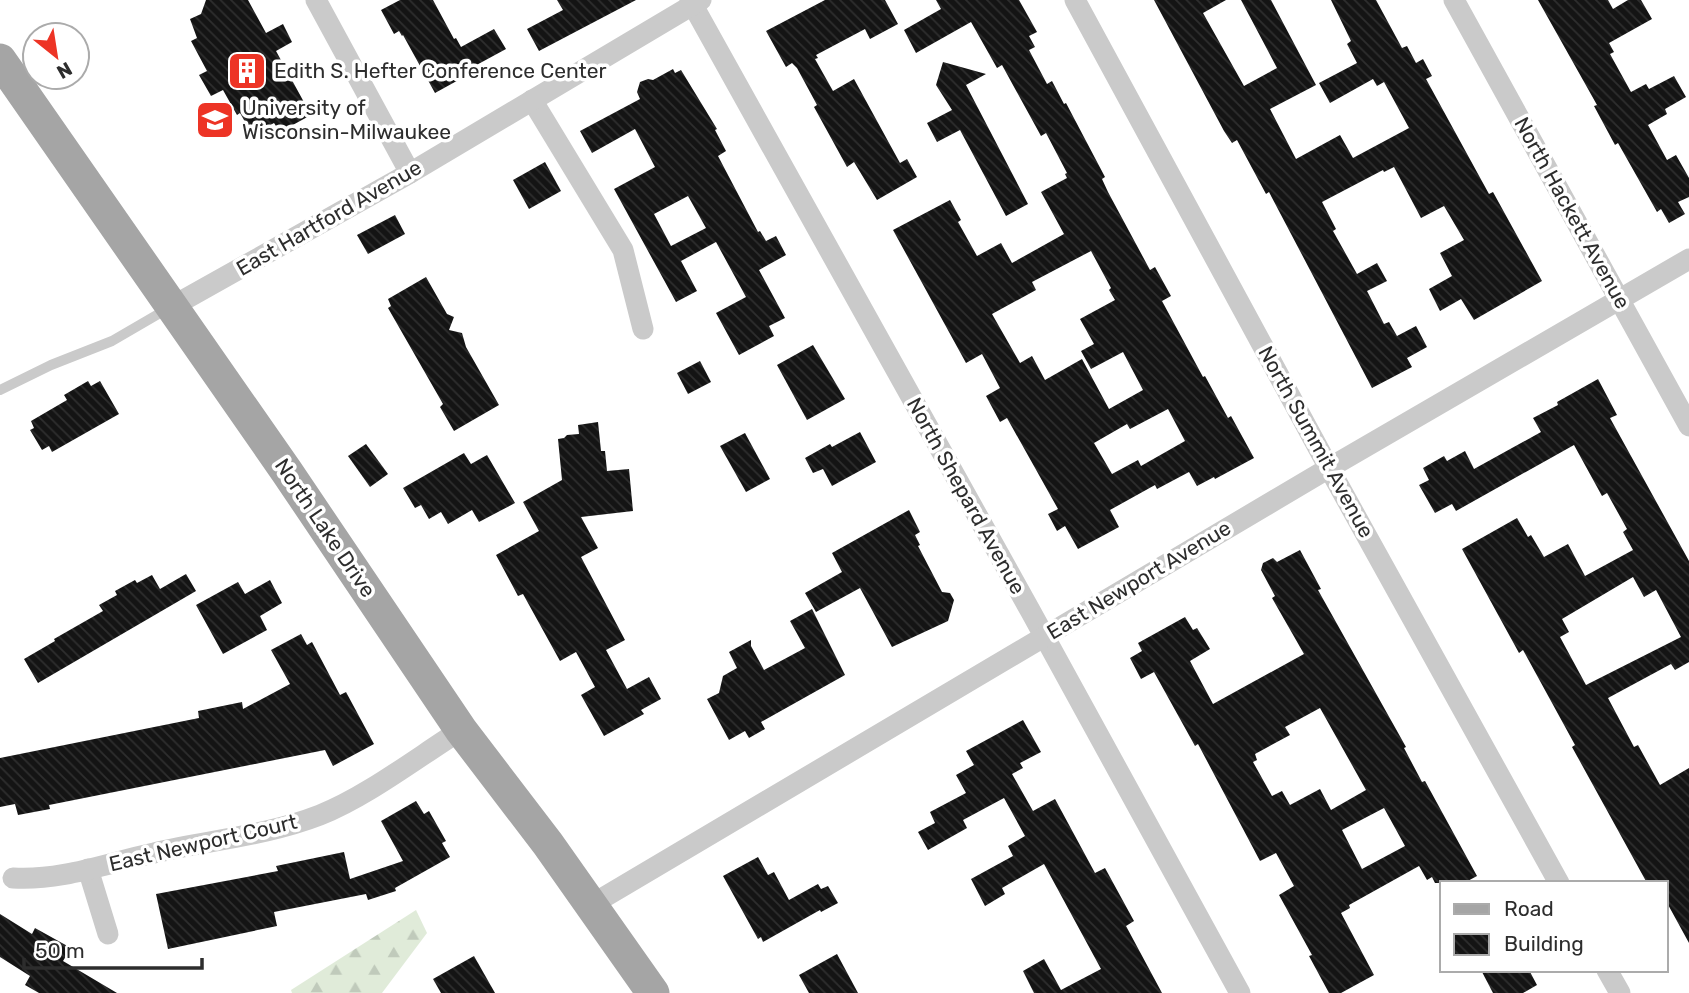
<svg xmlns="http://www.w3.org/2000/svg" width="1689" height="993" font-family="Rubik,sans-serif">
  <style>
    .forest { fill: url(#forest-firs) }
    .building { fill: url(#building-back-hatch); fill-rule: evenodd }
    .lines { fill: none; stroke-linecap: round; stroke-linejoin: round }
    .service { stroke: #cacaca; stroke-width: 10 }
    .minor { stroke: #cacaca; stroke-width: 21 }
    .primary { stroke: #a5a5a5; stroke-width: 33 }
    .labels { text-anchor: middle; stroke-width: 7; stroke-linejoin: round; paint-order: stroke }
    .poi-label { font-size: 21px; fill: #2d2d2d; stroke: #fff; text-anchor: start }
    .street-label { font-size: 21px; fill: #2d2d2d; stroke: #fff }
  </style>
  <defs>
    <pattern id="forest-firs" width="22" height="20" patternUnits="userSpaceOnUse" patternTransform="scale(1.75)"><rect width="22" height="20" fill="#e0ebd9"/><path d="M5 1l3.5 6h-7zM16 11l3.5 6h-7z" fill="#c0cabb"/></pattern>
    <pattern id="building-back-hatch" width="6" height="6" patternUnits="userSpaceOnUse" patternTransform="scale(1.75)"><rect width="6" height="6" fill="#141414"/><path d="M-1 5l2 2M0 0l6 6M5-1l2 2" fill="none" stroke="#2e2e2e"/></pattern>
  </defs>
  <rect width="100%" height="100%" fill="#fff"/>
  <path class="forest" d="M416,910L427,933L382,993H292L291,990Z"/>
  <g class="building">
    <path d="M206,0H248L266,33L283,24L292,42L276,51L311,115L280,132L274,123L263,129L259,121L248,127L240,113L237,115L223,90L211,96L199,75L207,71L191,41L197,38L190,19L201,14Z"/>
    <path d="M400,0H433L454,39L456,38L461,47L494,29L506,49L471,68L473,72L435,93L403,35L402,36L399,31L394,34L381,10Z"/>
    <path d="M557,0H636L539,51L527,29L563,10Z"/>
    <path d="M825,0H885L898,24L870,39L865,29L816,55L818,58L815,59L833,91L854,79L900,163L907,159L917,177L877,200L854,162L847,167L814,107L817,105L797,68L792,63L786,67L766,31Z"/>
    <path d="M936,0H1019L1037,32L1029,36L1035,47L1029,50L1047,84L1052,81L1064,104L1066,103L1105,177L1102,179L1108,192L1150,270L1155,267L1171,296L1162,301L1203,377L1205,376L1228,418L1231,416L1254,458L1215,479L1214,477L1197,486L1189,472L1157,489L1155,485L1110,510L1119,527L1078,549L1065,526L1057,531L1048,514L1058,509L1007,418L1000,422L986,396L1000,388L982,354L966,363L893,230L950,200L961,220L958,222L977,256L1001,243L1012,263L1064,234L1041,192L1067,178L1065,174L1067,173L1046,133L1041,136L1002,65L997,68L971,22L916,53L904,30L941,9ZM1091,251L1111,288L1109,290L1115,300L1080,319L1094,344L1081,351L1091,369L1123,352L1143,390L1109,409L1082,359L1045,380L1032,356L1020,363L992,314L1036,290L1032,282ZM1168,409L1185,441L1141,466L1138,460L1112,474L1094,443L1127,424L1130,429Z"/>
    <path d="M1154,0H1226L1203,13L1244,86L1277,68L1241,0H1271L1316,85L1270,109L1296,159L1340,135L1353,158L1409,128L1384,82L1377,86L1373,79L1330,103L1319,83L1357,63L1347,44L1351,41L1331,0H1376L1402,48L1407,46L1416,63L1423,59L1432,76L1426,79L1489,194L1493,192L1542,281L1474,320L1461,299L1440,311L1429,289L1452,276L1440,253L1464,240L1444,206L1421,218L1394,167L1384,172L1383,170L1322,202L1336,229L1333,231L1357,274L1377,263L1387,281L1367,291L1384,324L1389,322L1397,336L1416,326L1427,347L1407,358L1412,367L1372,388L1269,192L1266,194L1237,140L1232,143L1224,131Z"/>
    <path d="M1538,0H1608L1613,9L1628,0H1641L1652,19L1609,43L1614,52L1610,54L1631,92L1646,84L1649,89L1674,76L1686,97L1665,109L1667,114L1648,125L1667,160L1676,155L1689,178V197L1678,202L1685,214L1669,223L1661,209L1657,212L1618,143L1615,145L1594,106L1597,105Z"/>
    <path d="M943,62L986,74L966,85L1028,204L1006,216L960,130L937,142L927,123L952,110L936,85Z"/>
    <path d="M673,69L675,73L681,70L717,129L715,130L726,151L718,156L758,232L760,231L766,241L776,236L786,255L759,270L785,318L769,326L774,336L739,355L716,313L746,297L716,242L681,261L697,291L676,302L614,189L655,167L635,129L592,153L580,131L640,99L637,92L640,82L648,79L653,80ZM688,196L706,228L671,246L654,214Z"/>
    <path d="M545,162L561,191L529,209L513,180Z"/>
    <path d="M395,215L405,234L368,254L357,235Z"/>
    <path d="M426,277L447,314L454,317L449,330L462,333L466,347L499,405L454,431L440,407L443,404L388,308L391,306L388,299Z"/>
    <path d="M813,345L845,399L807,420L777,365Z"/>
    <path d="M700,361L711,382L688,394L677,373Z"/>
    <path d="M1598,379L1617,415L1610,418L1689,561V662L1675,670L1671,664L1608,698L1634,747L1638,745L1660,785L1689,768V943L1666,901V883H1647L1572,747L1575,745L1523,650L1519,653L1462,549L1517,518L1528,537L1531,535L1544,557L1568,544L1585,576L1633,550L1623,532L1627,529L1607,493L1602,496L1574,445L1456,511L1452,504L1435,513L1419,485L1429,480L1423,468L1444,456L1447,461L1465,451L1474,469L1541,432L1533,418L1558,405L1557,402ZM1633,577L1644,597L1656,590L1681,637L1586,685L1560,637L1569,632L1562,619Z"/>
    <path d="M88,381L91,386L100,381L119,414L52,452L49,446L42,450L30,430L34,428L31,421L67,400L64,395Z"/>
    <path d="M598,422L601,451H605L607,471L629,469L633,511L581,517L598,548L581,557L625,640L606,650L627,689L649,677L661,699L641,710L644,714L604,736L581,695L595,687L576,652L560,661L523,594L518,596L496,555L539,531L523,502L562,480L558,439L564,438L567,435L579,434L578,425Z"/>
    <path d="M860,432L876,462L832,486L823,469L813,473L805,458L830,444L832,447Z"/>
    <path d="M745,433L770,479L746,492L720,446Z"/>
    <path d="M366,444L388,474L370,487L348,456Z"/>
    <path d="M464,453L471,464L487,455L515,503L479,522L472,510L448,524L441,512L429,519L421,505L415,508L403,488Z"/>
    <path d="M909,510L920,532L915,535L920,545L918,546L942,592L950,593L954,600L948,621L892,647L860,588L816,612L805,593L842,572L832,553Z"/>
    <path d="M1300,550L1321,589L1318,590L1406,747L1404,748L1422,782L1425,781L1477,876L1464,883H1435L1432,877L1427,880L1419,866L1349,905L1350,908L1341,913L1374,975L1341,993H1329L1309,956L1312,955L1279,895L1294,886L1276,853L1260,861L1198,744L1195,746L1154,672L1141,679L1130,658L1142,651L1138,643L1185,617L1193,630L1197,628L1210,649L1190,661L1213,704L1304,654L1272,598L1275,596L1261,570L1263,563L1273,558L1277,562ZM1320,708L1366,790L1331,810L1320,789L1290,805L1282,791L1272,796L1253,762L1257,760L1255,754L1290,735L1285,727ZM1384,808L1405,846L1362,869L1342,830Z"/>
    <path d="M186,574L196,591L38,683L24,659L55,641L54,639L103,611L99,605L117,595L115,591L135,580L137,583L152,575L160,589Z"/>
    <path d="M270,580L282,603L260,616L267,630L223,654L196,605L238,582L245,594Z"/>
    <path d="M812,609L845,675L761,722L765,729L749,738L745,731L729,740L707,699L719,693L723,676L737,668L729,652L751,640V646L764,670L805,648L790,621Z"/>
    <path d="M301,634L307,645L312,642L340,695L346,692L374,744L333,766L325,750L49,805L50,809L18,815L15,804L0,807V758L199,718L198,711L242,702L243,709L290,684L271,650Z"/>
    <path d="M1023,720L1041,752L1020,763L1023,768L1012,774L1033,811L1055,799L1095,873L1105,868L1134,921L1126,926L1162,993H1034L1023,971L1044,959L1061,990L1101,969L1044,864L1002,888L1005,894L985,906L971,879L1013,856L1008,846L1025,836L1004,798L963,820L967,828L928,850L918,832L935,823L930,812L966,793L956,775L974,765L966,751Z"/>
    <path d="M416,801L424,814L429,811L446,841L442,843L450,857L395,888L396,891L368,900L366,894L274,912L277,926L168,949L156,894L278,871L276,866L344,852L350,879L403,861L381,821Z"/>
    <path d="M758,857L768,875L774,872L789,900L818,884L821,889L828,886L838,903L821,912L820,910L763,942L761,937L758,939L723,876Z"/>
    <path d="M0,914L32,934L35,928L71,948L63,961L117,993H39L25,985L30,976L0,957Z"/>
    <path d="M837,954L858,993H809L799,975Z"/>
    <path d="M474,956L495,993H441L433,979Z"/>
    <path d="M1481,970H1529L1537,985L1523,993H1493Z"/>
  </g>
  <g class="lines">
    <path class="service" d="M0,390L51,365L112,341L167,309"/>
    <g class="minor">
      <path d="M316,0L410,173"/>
      <path d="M690,0L1031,612L1240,993"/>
      <path d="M1075,0L1329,468L1559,883"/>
      <path d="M1454,0L1689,426"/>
      <path d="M532,100L623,250L643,329"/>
      <path d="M173,306L410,173L701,0"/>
      <path d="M88,869L108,934"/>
      <path d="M13,878C61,881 107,863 154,853C209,840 266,836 320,815C366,797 418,757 461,730"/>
      <path d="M591,905L1329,468L1689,259"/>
      <path d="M1607,970L1620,993"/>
    </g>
    <path class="primary" d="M0,60L287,472L461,730L548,844L653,993"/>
  </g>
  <defs>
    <symbol id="building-square" viewBox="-11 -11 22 22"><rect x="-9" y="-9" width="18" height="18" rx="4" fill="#ed3425" stroke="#fff"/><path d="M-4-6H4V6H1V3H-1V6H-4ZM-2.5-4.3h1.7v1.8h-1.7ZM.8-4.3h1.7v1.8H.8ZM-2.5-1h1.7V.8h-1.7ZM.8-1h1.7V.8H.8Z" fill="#fff"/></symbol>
    <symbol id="university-square" viewBox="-11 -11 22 22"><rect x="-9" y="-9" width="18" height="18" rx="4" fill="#ed3425" stroke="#fff"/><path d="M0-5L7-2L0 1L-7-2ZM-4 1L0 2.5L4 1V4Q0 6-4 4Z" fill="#fff"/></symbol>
  </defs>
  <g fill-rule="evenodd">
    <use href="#building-square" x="225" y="49" width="44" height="44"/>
    <use href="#university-square" x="193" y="98" width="44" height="44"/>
  </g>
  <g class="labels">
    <g class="poi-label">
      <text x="274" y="78">Edith S. Hefter Conference Center</text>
      <text x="242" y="115">University of<tspan x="242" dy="24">Wisconsin-Milwaukee</tspan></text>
    </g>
    <g class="street-label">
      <text transform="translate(1572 213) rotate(61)" y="7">North Hackett Avenue</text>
      <text transform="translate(329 218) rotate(-30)" y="7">East Hartford Avenue</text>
      <text transform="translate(1316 442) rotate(61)" y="7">North Summit Avenue</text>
      <text transform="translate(966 496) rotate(61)" y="7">North Shepard Avenue</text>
      <text transform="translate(325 528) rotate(56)" y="7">North Lake Drive</text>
      <text transform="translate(1139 580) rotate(-31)" y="7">East Newport Avenue</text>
      <text transform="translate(203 843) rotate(-13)" y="7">East Newport Court</text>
    </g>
  </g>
  <rect x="1440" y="881" width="228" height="91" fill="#ffffff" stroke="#ababab" stroke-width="2"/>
  <rect x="1454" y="904" width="35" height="10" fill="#a5a5a5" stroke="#ababab" stroke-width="2"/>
  <text x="1504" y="916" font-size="21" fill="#2d2d2d">Road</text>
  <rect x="1454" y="934" width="35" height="21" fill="url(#building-back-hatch)" stroke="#ababab" stroke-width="2"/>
  <text x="1504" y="951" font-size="21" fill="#2d2d2d">Building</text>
  <g transform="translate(56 56) rotate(150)"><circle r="33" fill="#ffffff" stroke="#ababab" stroke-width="2"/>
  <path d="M0-5L12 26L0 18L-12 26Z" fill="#ed3425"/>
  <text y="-10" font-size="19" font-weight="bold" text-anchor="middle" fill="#2d2d2d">N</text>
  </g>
  <path d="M24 958v10h178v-10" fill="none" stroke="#2d2d2d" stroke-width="3.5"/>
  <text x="35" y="958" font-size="21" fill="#2d2d2d" stroke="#ffffff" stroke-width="5" paint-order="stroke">50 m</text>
</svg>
